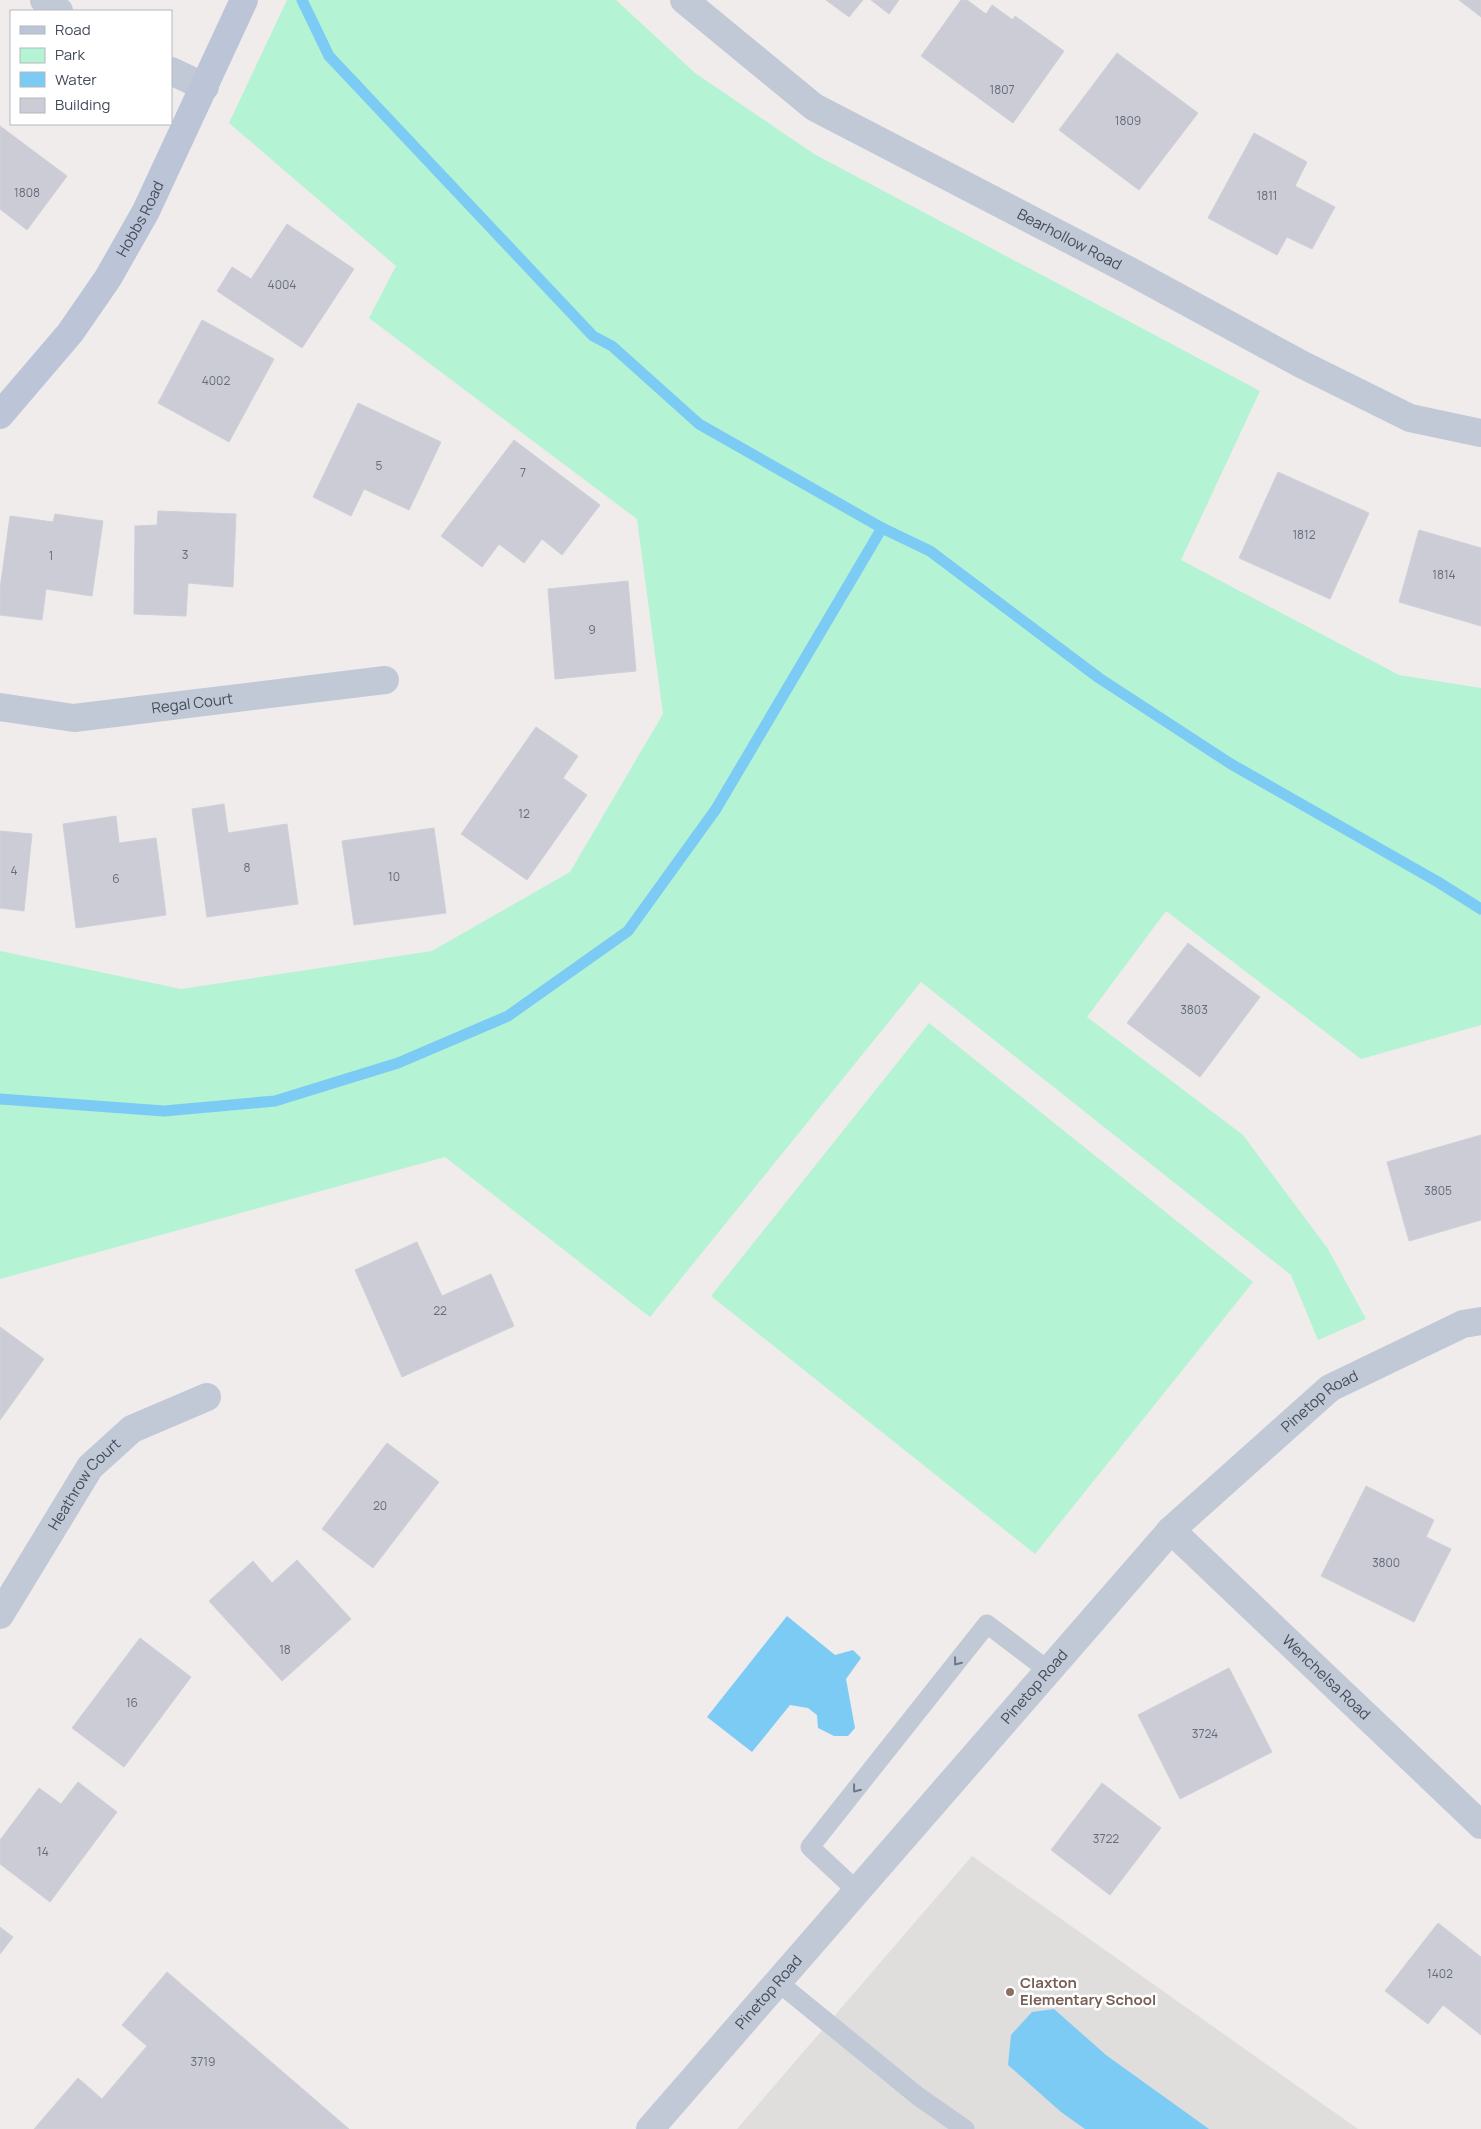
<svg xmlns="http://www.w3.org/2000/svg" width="1481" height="2129" font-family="Manrope,sans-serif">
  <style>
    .education { fill: #e0dddd }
    .green { fill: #b4f3d4 }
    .water { fill: #7ccbf4 }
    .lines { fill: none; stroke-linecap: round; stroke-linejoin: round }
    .stream { stroke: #7ccbf4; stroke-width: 11 }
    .building { fill: #cbccd5; stroke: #cfd0d8 }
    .lane { stroke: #c0c9d5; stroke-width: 19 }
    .street { stroke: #c0c9d5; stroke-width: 28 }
    .secondary { stroke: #bcc5d8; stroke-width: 28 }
    .oneway { stroke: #6f7886 }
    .education-dot { fill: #8d6e63; stroke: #fff; stroke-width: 2 }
    .labels { text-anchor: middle; stroke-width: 5; stroke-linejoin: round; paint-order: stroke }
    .number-label { font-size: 12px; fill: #656c7a }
    .street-label { font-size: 15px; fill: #434c5b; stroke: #fff }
    .education-label { font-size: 15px; font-weight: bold; fill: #785e54; stroke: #fff; text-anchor: start }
  </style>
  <rect width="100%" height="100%" fill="#efeceb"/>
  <path class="education" d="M972,1856L1358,2129H737Z"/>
  <g class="green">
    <path d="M287,0H616L695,73L814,154L1260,391L1181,560L1399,675L1481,688V1025L1361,1059L1166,911L1087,1017L1243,1135L1328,1249L1366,1319L1318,1340L1291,1275L921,982L650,1317L445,1157L0,1279V951L181,989L432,951L570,872L663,714L637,519L369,318L396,266L229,123Z"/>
    <path d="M929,1023L1253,1282L1035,1554L711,1296Z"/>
  </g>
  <g class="water">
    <path d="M787,1616L835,1655L853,1650L861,1658L846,1679L855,1728L848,1736H834L818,1728L817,1715L808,1708L790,1705L752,1752L707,1717Z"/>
    <path d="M1054,2009L1106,2055L1209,2129H1085L1061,2112L1008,2065L1011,2035L1032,2012Z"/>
  </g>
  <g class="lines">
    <g class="stream">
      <path d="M302,0L329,56L593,336L612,346L699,424L882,528L930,551L1099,678L1231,764L1438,882L1481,909"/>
      <path d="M0,1099L164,1111L275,1101L398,1063L508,1016L628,931L716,809L882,528"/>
    </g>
  </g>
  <g class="building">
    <path d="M826,0H863L849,17Z"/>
    <path d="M871,0H899L889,14Z"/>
    <path d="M961,0H967L986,14L992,5L1013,20L1015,16L1064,51L1013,123L921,56Z"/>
    <path d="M1459,0H1481V17Z"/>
    <path d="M1117,53L1198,113L1139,190L1059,130Z"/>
    <path d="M0,126L67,176L27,230L0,209Z"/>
    <path d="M1254,133L1307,162L1295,186L1335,207L1312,249L1287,237L1277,255L1208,218Z"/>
    <path d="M287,224L354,269L302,348L217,291L232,267L251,279Z"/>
    <path d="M202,320L274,359L229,442L158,403Z"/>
    <path d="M358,403L441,442L409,510L364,489L351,516L313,497Z"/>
    <path d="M514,440L600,505L562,555L542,539L524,563L499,544L482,567L441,536Z"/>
    <path d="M1278,472L1369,513L1330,599L1239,558Z"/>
    <path d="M158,511L236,514L233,587L188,583L186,616L134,614L135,526L157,525Z"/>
    <path d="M55,514L103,521L92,596L46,589L42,620L0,615V589L10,516L53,522Z"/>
    <path d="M1419,530L1481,548V626L1399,602Z"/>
    <path d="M628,581L636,671L555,679L548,589Z"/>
    <path d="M536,727L578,756L563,778L587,795L527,880L461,834Z"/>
    <path d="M224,804L228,833L287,824L298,904L207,917L192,809Z"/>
    <path d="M116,816L119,843L156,838L166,915L76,928L63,824Z"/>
    <path d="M434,828L446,913L354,925L342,841Z"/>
    <path d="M0,831L32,834L24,911L0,908Z"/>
    <path d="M1188,943L1260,997L1200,1077L1127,1023Z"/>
    <path d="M1481,1135V1220L1409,1241L1387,1162Z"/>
    <path d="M417,1242L442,1296L491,1274L514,1326L402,1377L355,1270Z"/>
    <path d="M0,1327L44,1359L0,1420Z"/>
    <path d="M387,1443L439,1482L373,1568L322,1529Z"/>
    <path d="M1366,1486L1434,1520L1426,1537L1451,1549L1414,1622L1321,1576Z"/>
    <path d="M297,1560L351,1619L282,1681L209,1601L253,1561L272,1583Z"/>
    <path d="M140,1638L191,1677L124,1767L72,1728Z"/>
    <path d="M1229,1668L1272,1752L1180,1799L1138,1715Z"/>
    <path d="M78,1782L117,1812L50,1902L0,1864V1840L39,1788L61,1804Z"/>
    <path d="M1102,1783L1161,1828L1110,1895L1051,1850Z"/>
    <path d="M1438,1923L1481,1957V2035L1443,2005L1428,2024L1385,1991Z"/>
    <path d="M0,1927L13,1937L0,1954Z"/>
    <path d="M167,1972L349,2129H34L78,2078L102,2099L147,2046L122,2025Z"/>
  </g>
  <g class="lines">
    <g class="lane">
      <path d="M857,1891L810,1847L987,1624L1049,1671"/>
      <path d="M779,1983L919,2097L965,2129"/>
    </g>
    <g class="street">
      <path d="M44,0L59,11"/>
      <path id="s1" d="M684,0L814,107L1128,270L1301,364L1410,418L1481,433"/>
      <path d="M171,71L205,87"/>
      <path id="s2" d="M0,707L74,718L385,680"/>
      <path id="s3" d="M1171,1530L1481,1825"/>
      <path id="s4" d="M0,1615L90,1467L132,1429L207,1397"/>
      <path id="s5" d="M650,2129L1171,1530L1330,1388L1463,1324L1481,1321"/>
    </g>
    <path class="secondary" id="s6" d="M0,415L70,333L108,278L146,211L244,0"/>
  </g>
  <defs><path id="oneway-chevron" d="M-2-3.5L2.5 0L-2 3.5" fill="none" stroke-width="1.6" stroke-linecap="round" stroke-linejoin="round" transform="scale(1.25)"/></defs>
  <g class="oneway">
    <use href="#oneway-chevron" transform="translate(957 1662) rotate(128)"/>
    <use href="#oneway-chevron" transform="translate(856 1789) rotate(128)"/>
  </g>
  <circle class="education-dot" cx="1010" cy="1992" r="5"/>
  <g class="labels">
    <g class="number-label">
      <text x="1002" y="94">1807</text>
      <text x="1128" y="125">1809</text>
      <text x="27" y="197">1808</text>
      <text x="1267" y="200">1811</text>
      <text x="282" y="289">4004</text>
      <text x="216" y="385">4002</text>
      <text x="379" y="470">5</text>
      <text x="523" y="477">7</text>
      <text x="1304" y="539">1812</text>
      <text x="185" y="559">3</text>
      <text x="51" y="560">1</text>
      <text x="1444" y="579">1814</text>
      <text x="592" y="634">9</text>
      <text x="524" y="818">12</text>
      <text x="247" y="872">8</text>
      <text x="14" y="875">4</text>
      <text x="394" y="881">10</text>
      <text x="116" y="883">6</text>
      <text x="1194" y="1014">3803</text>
      <text x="1438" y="1195">3805</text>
      <text x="440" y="1315">22</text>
      <text x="380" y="1510">20</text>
      <text x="1386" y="1567">3800</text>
      <text x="285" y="1654">18</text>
      <text x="132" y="1707">16</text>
      <text x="1205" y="1738">3724</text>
      <text x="1106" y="1843">3722</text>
      <text x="43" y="1856">14</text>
      <text x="1440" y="1978">1402</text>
      <text x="203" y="2066">3719</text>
    </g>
    <g class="street-label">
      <text dy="5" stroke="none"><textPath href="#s6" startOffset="242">Hobbs Road</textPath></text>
      <text dy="5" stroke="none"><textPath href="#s1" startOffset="456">Bearhollow Road</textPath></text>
      <text dy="5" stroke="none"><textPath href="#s2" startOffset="194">Regal Court</textPath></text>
      <text dy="5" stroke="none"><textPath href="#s5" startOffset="991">Pinetop Road</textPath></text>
      <text dy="5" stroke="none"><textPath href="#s4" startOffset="156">Heathrow Court</textPath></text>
      <text dy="5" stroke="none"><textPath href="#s3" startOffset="214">Wenchelsa Road</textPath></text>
      <text dy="5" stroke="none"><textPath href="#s5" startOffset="586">Pinetop Road</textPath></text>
      <text dy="5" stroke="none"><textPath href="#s5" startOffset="181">Pinetop Road</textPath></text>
    </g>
    <g class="education-label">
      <text x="1020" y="1988">Claxton<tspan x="1020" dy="17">Elementary School</tspan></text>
    </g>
  </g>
  <rect x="10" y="10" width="162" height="115" fill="#ffffff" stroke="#b4b7bd"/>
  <rect x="20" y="26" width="25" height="8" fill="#bcc5d8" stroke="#b4b7bd"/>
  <text x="55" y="35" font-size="15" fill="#434c5b">Road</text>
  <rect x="20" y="48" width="25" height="15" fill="#b4f3d4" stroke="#b4b7bd"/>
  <text x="55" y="60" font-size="15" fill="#434c5b">Park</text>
  <rect x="20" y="72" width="25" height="15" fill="#7ccbf4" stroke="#b4b7bd"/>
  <text x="55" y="85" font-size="15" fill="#434c5b">Water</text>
  <rect x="20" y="98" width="25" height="15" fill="#cbccd5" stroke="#b4b7bd"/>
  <text x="55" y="110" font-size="15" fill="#434c5b">Building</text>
</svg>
